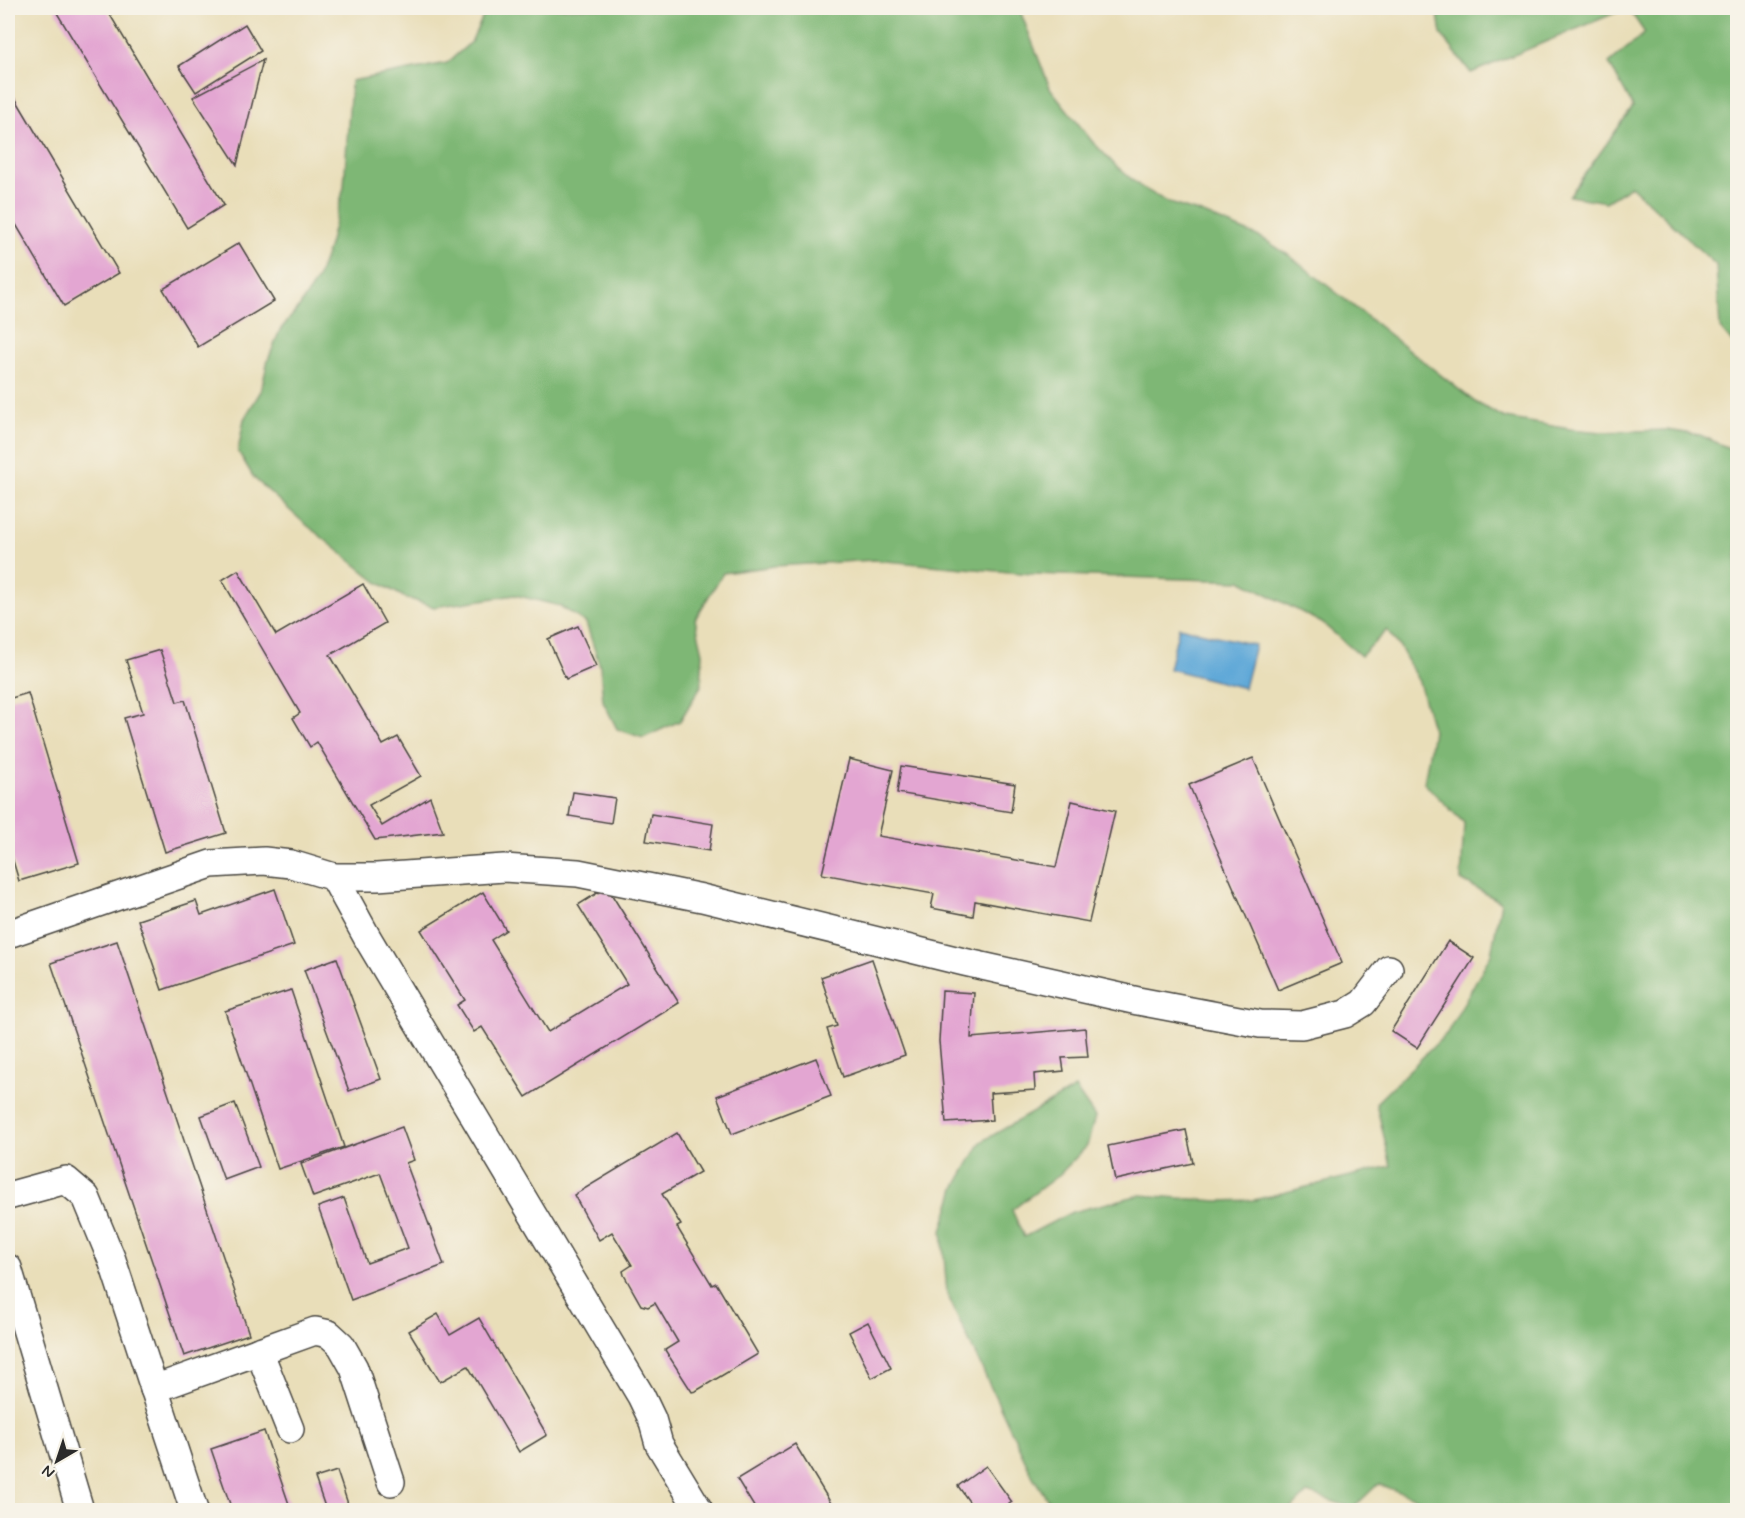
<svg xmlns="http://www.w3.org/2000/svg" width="1745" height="1518" font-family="Mynerve,sans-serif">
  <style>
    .forest { fill: #7eb774; stroke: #547150; stroke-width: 1.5 }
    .water { fill: #60a9d8; stroke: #466a82; stroke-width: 1.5 }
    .building { fill: #e3a6d2 }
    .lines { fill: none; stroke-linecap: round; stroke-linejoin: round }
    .street-casing { stroke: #484640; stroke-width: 30 }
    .street { stroke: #fff; stroke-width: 27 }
  </style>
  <rect width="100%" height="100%" fill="#f7f3e8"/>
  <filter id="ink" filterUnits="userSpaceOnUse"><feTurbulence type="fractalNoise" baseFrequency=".0167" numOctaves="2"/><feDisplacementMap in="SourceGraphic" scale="12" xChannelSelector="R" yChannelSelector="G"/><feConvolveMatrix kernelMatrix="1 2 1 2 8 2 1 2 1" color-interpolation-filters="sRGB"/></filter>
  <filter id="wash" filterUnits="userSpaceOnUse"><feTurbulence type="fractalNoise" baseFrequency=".008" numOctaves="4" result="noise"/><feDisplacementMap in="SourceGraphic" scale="24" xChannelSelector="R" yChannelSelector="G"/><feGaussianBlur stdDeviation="1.35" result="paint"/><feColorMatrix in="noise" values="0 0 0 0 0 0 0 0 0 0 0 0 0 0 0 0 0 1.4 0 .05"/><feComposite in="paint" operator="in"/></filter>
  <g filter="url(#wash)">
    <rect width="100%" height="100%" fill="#e9deb9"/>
    <g class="forest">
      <path d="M487,8H1019L1050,88L1091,140L1115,165L1141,187L1169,203L1201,213L1262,238L1290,256L1475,402L1505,418L1570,429L1602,432L1667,430L1700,435L1731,449L1737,455V1510H1448L1378,1484L1353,1508L1307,1493L1290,1510H1054L1033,1477L947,1294L942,1231L955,1188L981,1142L1075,1088L1095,1117L1087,1146L1060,1174L1012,1210L1024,1237L1072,1212L1140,1195L1218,1201L1254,1200L1391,1166L1376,1103L1447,1033L1491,954L1501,902L1461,880L1464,823L1424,783L1433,731L1419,682L1400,647L1387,630L1361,656L1322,623L1242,581L1032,574L874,560L775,566L723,573L695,619L703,653L701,686L680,721L643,738L617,729L603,701L600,666L586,623L560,606L515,595L434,607L404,597L377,582L303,522L254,478L238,451L244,419L261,391L268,360L280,330L300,306L317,279L328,249L344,187L351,81L447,63L471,42Z"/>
      <path d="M1437,8H1627L1471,73L1441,34Z"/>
      <path d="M1628,8H1737V348L1720,328L1716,265L1631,186L1606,202L1569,196L1633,107L1609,63L1645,33Z"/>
    </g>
    <path class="water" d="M1179,627L1255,645L1244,688L1169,669Z"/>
    <g id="blocks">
      <g class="building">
        <path d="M54,8H106L224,205L187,228Z"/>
        <path d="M245,24L261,51L196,92L179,66Z"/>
        <path d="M263,60L237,165L193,97Z"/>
        <path d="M11,91L119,273L64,306L8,211V93Z"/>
        <path d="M239,243L274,301L198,347L163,289Z"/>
        <path d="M238,570L276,635L363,584L385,623L330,655L383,745L398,737L421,776L369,805L382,826L430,797L443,832L375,840L317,742L310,747L293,718L300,713L222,580Z"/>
        <path d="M578,626L596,666L566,679L548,639Z"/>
        <path d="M160,650L177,702L185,700L226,833L165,852L124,718L143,713L126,660Z"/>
        <path d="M28,693L79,863L19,881L8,844V699Z"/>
        <path d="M1253,758L1342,963L1278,990L1189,785Z"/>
        <path d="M849,759L893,770L878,836L1056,867L1072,801L1115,811L1089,922L975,901L973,916L931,908L934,894L822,874Z"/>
        <path d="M901,766L1015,784L1011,812L897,793Z"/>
        <path d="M573,792L615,798L611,823L569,816Z"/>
        <path d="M651,814L713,824L709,851L646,841Z"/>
        <path d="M607,887L679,1003L526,1097L482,1027L474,1032L457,1005L465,1000L421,930L483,892L506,930L491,940L548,1032L627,984L578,905Z"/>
        <path d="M275,889L294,945L162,990L138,920L196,901L201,915Z"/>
        <path d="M117,941L249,1334L184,1356L51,963Z"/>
        <path d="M1448,941L1474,958L1417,1048L1391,1031Z"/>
        <path d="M337,958L381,1079L349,1091L304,970Z"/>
        <path d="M872,959L905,1055L843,1077L827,1029L837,1026L821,977Z"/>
        <path d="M291,990L344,1147L278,1169L225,1011Z"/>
        <path d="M942,991L974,993L971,1038L1085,1028L1088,1057L1062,1058L1064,1071L1034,1074L1035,1090L990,1093L992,1120L946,1123L939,1041Z"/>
        <path d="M816,1058L831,1096L732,1134L717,1096Z"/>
        <path d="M235,1103L259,1167L224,1180L201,1116Z"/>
        <path d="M402,1127L414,1160L406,1163L444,1265L351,1300L318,1207L344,1198L367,1263L408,1248L380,1173L313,1197L301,1164Z"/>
        <path d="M1186,1130L1193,1163L1115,1180L1108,1146Z"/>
        <path d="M677,1133L700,1172L662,1194L681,1225L677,1227L712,1285L716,1283L758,1354L696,1391L692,1392L665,1350L678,1342L655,1303L648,1307L641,1305L624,1275L623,1271L632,1265L612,1232L599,1240L574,1195Z"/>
        <path d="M438,1314L450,1335L479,1318L547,1435L519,1452L468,1366L440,1382L409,1331Z"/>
        <path d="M868,1322L891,1368L872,1378L849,1332Z"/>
        <path d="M264,1431L291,1510H232L211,1449Z"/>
        <path d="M795,1444L835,1510H756L737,1479Z"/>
        <path d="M986,1466L1012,1502L1000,1510H975L958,1486Z"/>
        <path d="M337,1471L350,1510H326L315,1478Z"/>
      </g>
    </g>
  </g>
  <g filter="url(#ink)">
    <use href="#blocks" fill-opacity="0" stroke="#484640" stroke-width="1.5"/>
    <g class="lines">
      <defs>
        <g id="street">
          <path d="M334,877L368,939L641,1396L652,1419L659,1444L699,1510"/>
          <path d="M8,934L211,864L264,861L291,864L334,877H377L504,868L578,873L702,898L964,962L1138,1001L1260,1024L1302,1025L1345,1014L1363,1003L1389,969"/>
          <path d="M8,1196L66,1180L86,1197L112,1260L194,1510"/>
          <path d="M8,1268L80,1510"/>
          <path d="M259,1351L290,1429"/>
          <path d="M154,1389L315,1331L329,1334L341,1345L354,1368L391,1482"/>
        </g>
      </defs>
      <use href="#street" class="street-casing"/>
      <use href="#street" class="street"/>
    </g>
  </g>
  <rect width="1745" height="1518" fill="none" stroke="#f7f3e8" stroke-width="30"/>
  <g transform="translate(57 1461) rotate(219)" stroke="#f7f3e8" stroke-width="4.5" paint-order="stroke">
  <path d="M0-4.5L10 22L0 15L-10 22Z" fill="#2b2b2b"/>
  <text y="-9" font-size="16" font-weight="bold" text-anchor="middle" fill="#2b2b2b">N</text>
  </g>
</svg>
